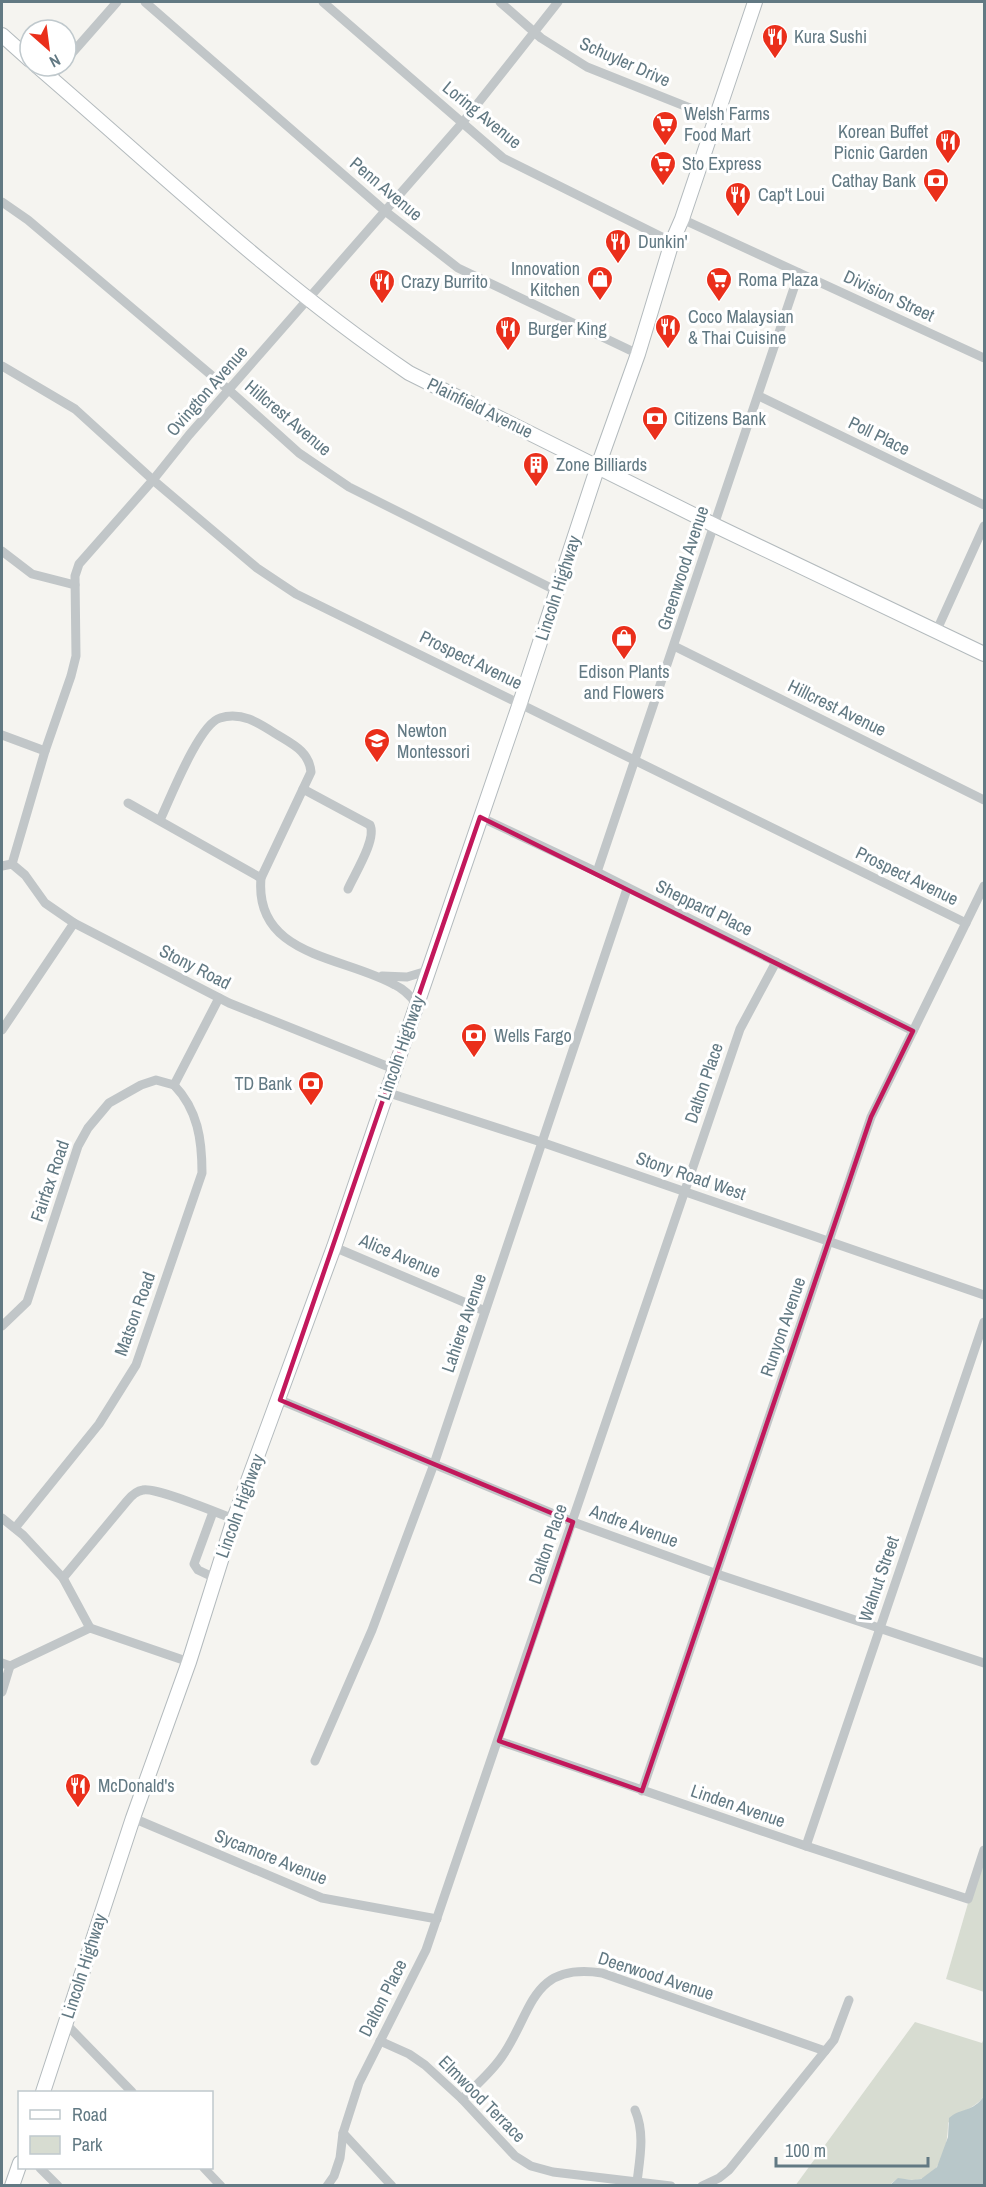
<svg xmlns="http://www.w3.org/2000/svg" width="986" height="2187" font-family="'Archivo Narrow',sans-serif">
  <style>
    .green { fill: #d7dcd1 }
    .water { fill: #b8c7c9 }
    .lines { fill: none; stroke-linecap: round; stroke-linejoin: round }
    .secondary-casing { stroke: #b3babd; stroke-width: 16 }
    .street { stroke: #c1c6c8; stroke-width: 9 }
    .secondary { stroke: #fff; stroke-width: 14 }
    .marked { fill: none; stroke: #c2185b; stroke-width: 4.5; stroke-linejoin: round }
    .labels { text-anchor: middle; stroke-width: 6; stroke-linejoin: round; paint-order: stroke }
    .poi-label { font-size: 18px; fill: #627983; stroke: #fff; text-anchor: start }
    .street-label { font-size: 18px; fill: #627983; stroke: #fff }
  </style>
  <rect width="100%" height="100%" fill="#f5f4f0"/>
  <g class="green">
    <path d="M984,1848V1992L946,1979Z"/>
    <path d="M915,2022L982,2043L984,2038V2096C973,2111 960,2109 948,2123C948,2144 942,2176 916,2180C904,2181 899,2175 890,2185L795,2186Z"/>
  </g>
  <path class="water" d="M984,2096V2185H890L898,2178L912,2180L921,2179L937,2167L948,2137L949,2118C962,2107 972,2113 984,2096Z"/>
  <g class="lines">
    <defs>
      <g id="secondary">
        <path d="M2,35L30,60"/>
        <path d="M37,66C158,170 276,283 409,373L714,525L984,654"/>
        <path d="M43,2092L133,1818L189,1662L234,1519L334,1247L520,703L598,466L638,354L672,242L682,219L755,2"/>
        <path d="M12,2186L20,2163"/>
      </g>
    </defs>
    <use href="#secondary" class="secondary-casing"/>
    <g class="street">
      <path d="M145,2L385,211L458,268L638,354"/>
      <path d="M323,2L503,158L672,242"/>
      <path d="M500,2L541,38L587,67L715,118"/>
      <path d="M66,60L117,2"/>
      <path d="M51,78L61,66"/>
      <path d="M2,202L28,220L230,391L299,453L349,487L557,591"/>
      <path d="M682,219L984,358"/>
      <path d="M2,366L75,409L153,480L257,568L296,594L966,923"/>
      <path d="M759,396L984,505"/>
      <path d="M2,551L32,574L75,585"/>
      <path d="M936,632L984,526"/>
      <path d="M674,646L984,800"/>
      <path d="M2,735L45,751"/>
      <path d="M303,789L370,825C377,839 354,875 348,889"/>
      <path d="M128,803L261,878"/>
      <path d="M480,817L597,872L913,1031"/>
      <path d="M160,820C170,799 199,724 220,718C241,711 259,723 276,734C292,744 309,751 311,772L261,878C254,957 344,956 395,985C404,989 410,996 416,1003"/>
      <path d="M12,864L45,751L71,676L76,656L75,576L79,564L153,480L189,435L463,122L558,2"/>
      <path d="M2,866L12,864L25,875L45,903L74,923L229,1003L394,1069"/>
      <path d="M597,872L799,273"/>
      <path d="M382,976L407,977L427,971"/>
      <path d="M2,1030L74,923"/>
      <path d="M174,1085L219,998"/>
      <path d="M386,1092L541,1142L984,1295"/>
      <path d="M334,1247L485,1311"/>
      <path d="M2,1326L27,1302L78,1146L88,1128L109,1103L141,1085L156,1080L174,1085"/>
      <path d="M280,1400L573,1522L717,1574L984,1663"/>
      <path d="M213,1512L194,1564L198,1570L215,1578"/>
      <path d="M2,1518L23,1535L63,1578L90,1628"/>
      <path d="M15,1528L99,1424L136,1365L202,1173C202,1140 198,1110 174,1085"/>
      <path d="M63,1578L127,1501C131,1496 136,1491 143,1490C156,1487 217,1513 234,1519"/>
      <path d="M2,1663L10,1666L90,1628L189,1662"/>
      <path d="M2,1692L10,1666"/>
      <path d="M499,1741L806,1846L968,1899L984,1850"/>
      <path d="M315,1761L372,1630L434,1464L627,889"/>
      <path d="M642,1791L871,1117L984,886"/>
      <path d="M133,1818L322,1898L437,1919"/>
      <path d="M806,1846L984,1322"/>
      <path d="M66,2024L132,2092"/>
      <path d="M380,2041L409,2054L425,2065L462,2099L515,2156L531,2166L553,2172L671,2186"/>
      <path d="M462,2099C476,2085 492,2072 503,2055C533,2011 531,1962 602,1973L825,2051"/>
      <path d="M635,2110C645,2133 640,2157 637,2182"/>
      <path d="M343,2133L392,2186"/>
      <path d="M40,2168L58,2186"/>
      <path d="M204,2168L221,2186"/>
      <path d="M327,2186L334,2176L340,2158L343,2133L359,2083L426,1950L740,1029L776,962"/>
      <path d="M702,2186L719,2178L729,2170L834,2040L849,2000"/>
    </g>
    <use href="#secondary" class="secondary"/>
  </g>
  <path class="marked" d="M480,817L913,1031L871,1117L642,1791L499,1741L573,1522L280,1400Z"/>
  <defs>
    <symbol id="restaurant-pin" viewBox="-11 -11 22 30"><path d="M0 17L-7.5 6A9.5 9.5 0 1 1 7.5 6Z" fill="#ea2f1b" stroke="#fff"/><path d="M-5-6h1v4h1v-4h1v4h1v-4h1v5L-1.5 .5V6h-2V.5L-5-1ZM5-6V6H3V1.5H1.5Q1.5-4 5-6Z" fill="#fff"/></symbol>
    <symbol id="supermarket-pin" viewBox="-11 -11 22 30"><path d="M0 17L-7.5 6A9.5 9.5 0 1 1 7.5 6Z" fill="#ea2f1b" stroke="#fff"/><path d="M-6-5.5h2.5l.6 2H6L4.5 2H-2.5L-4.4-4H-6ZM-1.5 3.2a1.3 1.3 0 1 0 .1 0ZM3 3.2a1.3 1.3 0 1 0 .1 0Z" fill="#fff"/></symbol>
    <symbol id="bank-pin" viewBox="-11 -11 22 30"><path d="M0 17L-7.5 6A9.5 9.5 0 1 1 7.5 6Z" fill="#ea2f1b" stroke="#fff"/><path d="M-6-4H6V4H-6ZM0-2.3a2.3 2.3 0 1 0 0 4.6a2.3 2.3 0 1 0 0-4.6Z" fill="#fff"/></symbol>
    <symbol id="shop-pin" viewBox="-11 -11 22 30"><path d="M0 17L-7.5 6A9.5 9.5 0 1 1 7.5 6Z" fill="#ea2f1b" stroke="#fff"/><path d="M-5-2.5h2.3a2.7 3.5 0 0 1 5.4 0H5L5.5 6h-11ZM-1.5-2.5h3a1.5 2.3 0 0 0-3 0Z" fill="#fff"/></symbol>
    <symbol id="building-pin" viewBox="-11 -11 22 30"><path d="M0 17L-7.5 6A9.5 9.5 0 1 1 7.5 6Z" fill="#ea2f1b" stroke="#fff"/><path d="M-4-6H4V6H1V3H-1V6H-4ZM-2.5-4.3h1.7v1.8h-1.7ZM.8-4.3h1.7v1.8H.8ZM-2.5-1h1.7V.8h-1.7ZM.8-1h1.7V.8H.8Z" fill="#fff"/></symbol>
    <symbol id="school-pin" viewBox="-11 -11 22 30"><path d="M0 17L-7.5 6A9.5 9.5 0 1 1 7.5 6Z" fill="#ea2f1b" stroke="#fff"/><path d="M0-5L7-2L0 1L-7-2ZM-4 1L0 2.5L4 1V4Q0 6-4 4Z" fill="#fff"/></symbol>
  </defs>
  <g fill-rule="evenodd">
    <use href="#restaurant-pin" x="760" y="22" width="30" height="40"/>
    <use href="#supermarket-pin" x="650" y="109" width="30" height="40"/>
    <use href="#restaurant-pin" x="933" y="127" width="30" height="40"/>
    <use href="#supermarket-pin" x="648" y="149" width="30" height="40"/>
    <use href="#bank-pin" x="921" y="166" width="30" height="40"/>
    <use href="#restaurant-pin" x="723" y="180" width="30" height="40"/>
    <use href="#restaurant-pin" x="603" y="227" width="30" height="40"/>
    <use href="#shop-pin" x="585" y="264" width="30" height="40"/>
    <use href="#supermarket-pin" x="704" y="265" width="30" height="40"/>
    <use href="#restaurant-pin" x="367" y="267" width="30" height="40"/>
    <use href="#restaurant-pin" x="653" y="312" width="30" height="40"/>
    <use href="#restaurant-pin" x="493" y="314" width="30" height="40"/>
    <use href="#bank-pin" x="640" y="404" width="30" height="40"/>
    <use href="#building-pin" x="521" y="450" width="30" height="40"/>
    <use href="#shop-pin" x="609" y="623" width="30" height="40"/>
    <use href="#school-pin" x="362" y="726" width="30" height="40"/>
    <use href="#bank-pin" x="459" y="1021" width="30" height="40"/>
    <use href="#bank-pin" x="296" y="1069" width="30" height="40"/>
    <use href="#restaurant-pin" x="63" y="1771" width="30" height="40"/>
  </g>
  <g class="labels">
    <g class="poi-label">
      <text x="794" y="43">Kura Sushi</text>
      <text x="684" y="120">Welsh Farms<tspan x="684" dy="21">Food Mart</tspan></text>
      <text x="928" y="138" text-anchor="end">Korean Buffet<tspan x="928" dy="21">Picnic Garden</tspan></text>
      <text x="682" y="170">Sto Express</text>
      <text x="916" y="187" text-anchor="end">Cathay Bank</text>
      <text x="758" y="201">Cap't Loui</text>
      <text x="638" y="248">Dunkin'</text>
      <text x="580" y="275" text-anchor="end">Innovation<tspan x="580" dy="21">Kitchen</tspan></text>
      <text x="738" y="286">Roma Plaza</text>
      <text x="401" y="288">Crazy Burrito</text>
      <text x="688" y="323">Coco Malaysian<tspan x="688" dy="21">&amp; Thai Cuisine</tspan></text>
      <text x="528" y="335">Burger King</text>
      <text x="674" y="425">Citizens Bank</text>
      <text x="556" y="471">Zone Billiards</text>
      <text x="624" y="678" text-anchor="middle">Edison Plants<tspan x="624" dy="21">and Flowers</tspan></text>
      <text x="397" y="737">Newton<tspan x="397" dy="21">Montessori</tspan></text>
      <text x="494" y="1042">Wells Fargo</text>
      <text x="292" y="1090" text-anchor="end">TD Bank</text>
      <text x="98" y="1792">McDonald's</text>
    </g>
    <g class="street-label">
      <text transform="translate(625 62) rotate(24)" y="6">Schuyler Drive</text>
      <text transform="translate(482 115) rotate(39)" y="6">Loring Avenue</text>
      <text transform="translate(386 189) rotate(40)" y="6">Penn Avenue</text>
      <text transform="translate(889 296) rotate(25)" y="6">Division Street</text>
      <text transform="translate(207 391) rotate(-49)" y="6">Ovington Avenue</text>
      <text transform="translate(480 408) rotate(26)" y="6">Plainfield Avenue</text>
      <text transform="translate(288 418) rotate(40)" y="6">Hillcrest Avenue</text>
      <text transform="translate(879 436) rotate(26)" y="6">Poll Place</text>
      <text transform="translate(683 568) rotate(-72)" y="6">Greenwood Avenue</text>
      <text transform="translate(558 588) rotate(-72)" y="6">Lincoln Highway</text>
      <text transform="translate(471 660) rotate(26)" y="6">Prospect Avenue</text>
      <text transform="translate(837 708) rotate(26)" y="6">Hillcrest Avenue</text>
      <text transform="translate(907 876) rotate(26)" y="6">Prospect Avenue</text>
      <text transform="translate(704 908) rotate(26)" y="6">Sheppard Place</text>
      <text transform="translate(195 967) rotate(27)" y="6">Stony Road</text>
      <text transform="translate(401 1048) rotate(-71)" y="6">Lincoln Highway</text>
      <text transform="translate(704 1083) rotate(-71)" y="6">Dalton Place</text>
      <text transform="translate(691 1176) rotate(19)" y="6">Stony Road West</text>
      <text transform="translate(50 1181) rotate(-71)" y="6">Fairfax Road</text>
      <text transform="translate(400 1256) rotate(23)" y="6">Alice Avenue</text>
      <text transform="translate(135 1314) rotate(-70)" y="6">Matson Road</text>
      <text transform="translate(464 1323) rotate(-71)" y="6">Lahiere Avenue</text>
      <text transform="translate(783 1327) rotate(-71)" y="6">Runyon Avenue</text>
      <text transform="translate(240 1506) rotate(-70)" y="6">Lincoln Highway</text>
      <text transform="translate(634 1526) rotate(20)" y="6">Andre Avenue</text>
      <text transform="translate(548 1544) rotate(-71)" y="6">Dalton Place</text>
      <text transform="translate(879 1579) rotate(-71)" y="6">Walnut Street</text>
      <text transform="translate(738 1806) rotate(19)" y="6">Linden Avenue</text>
      <text transform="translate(271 1857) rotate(22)" y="6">Sycamore Avenue</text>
      <text transform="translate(84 1966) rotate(-72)" y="6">Lincoln Highway</text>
      <text transform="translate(656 1976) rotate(18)" y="6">Deerwood Avenue</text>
      <text transform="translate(383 1998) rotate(-63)" y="6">Dalton Place</text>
      <text transform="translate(482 2099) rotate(45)" y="6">Elmwood Terrace</text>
    </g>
  </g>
  <rect width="986" height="2187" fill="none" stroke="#627983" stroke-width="6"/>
  <rect x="18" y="2091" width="195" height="78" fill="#ffffff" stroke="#c0c9cd" stroke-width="1.5"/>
  <rect x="30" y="2110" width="30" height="9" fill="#ffffff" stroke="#c0c9cd" stroke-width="1.5"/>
  <text x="72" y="2121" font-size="18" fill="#627983">Road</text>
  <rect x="30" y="2136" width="30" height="18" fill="#d7dcd1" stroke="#c0c9cd" stroke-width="1.5"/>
  <text x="72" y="2151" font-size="18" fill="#627983">Park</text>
  <g transform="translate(48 48) rotate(152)"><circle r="28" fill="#ffffff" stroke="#c0c9cd" stroke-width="1.5"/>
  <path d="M0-4.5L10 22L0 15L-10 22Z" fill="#ea2f1b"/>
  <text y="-9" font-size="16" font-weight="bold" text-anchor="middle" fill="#627983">N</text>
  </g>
  <path d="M776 2157v9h152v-9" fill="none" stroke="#627983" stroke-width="3"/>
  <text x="785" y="2157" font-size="18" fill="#627983" stroke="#ffffff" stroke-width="4.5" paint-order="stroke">100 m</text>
</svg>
